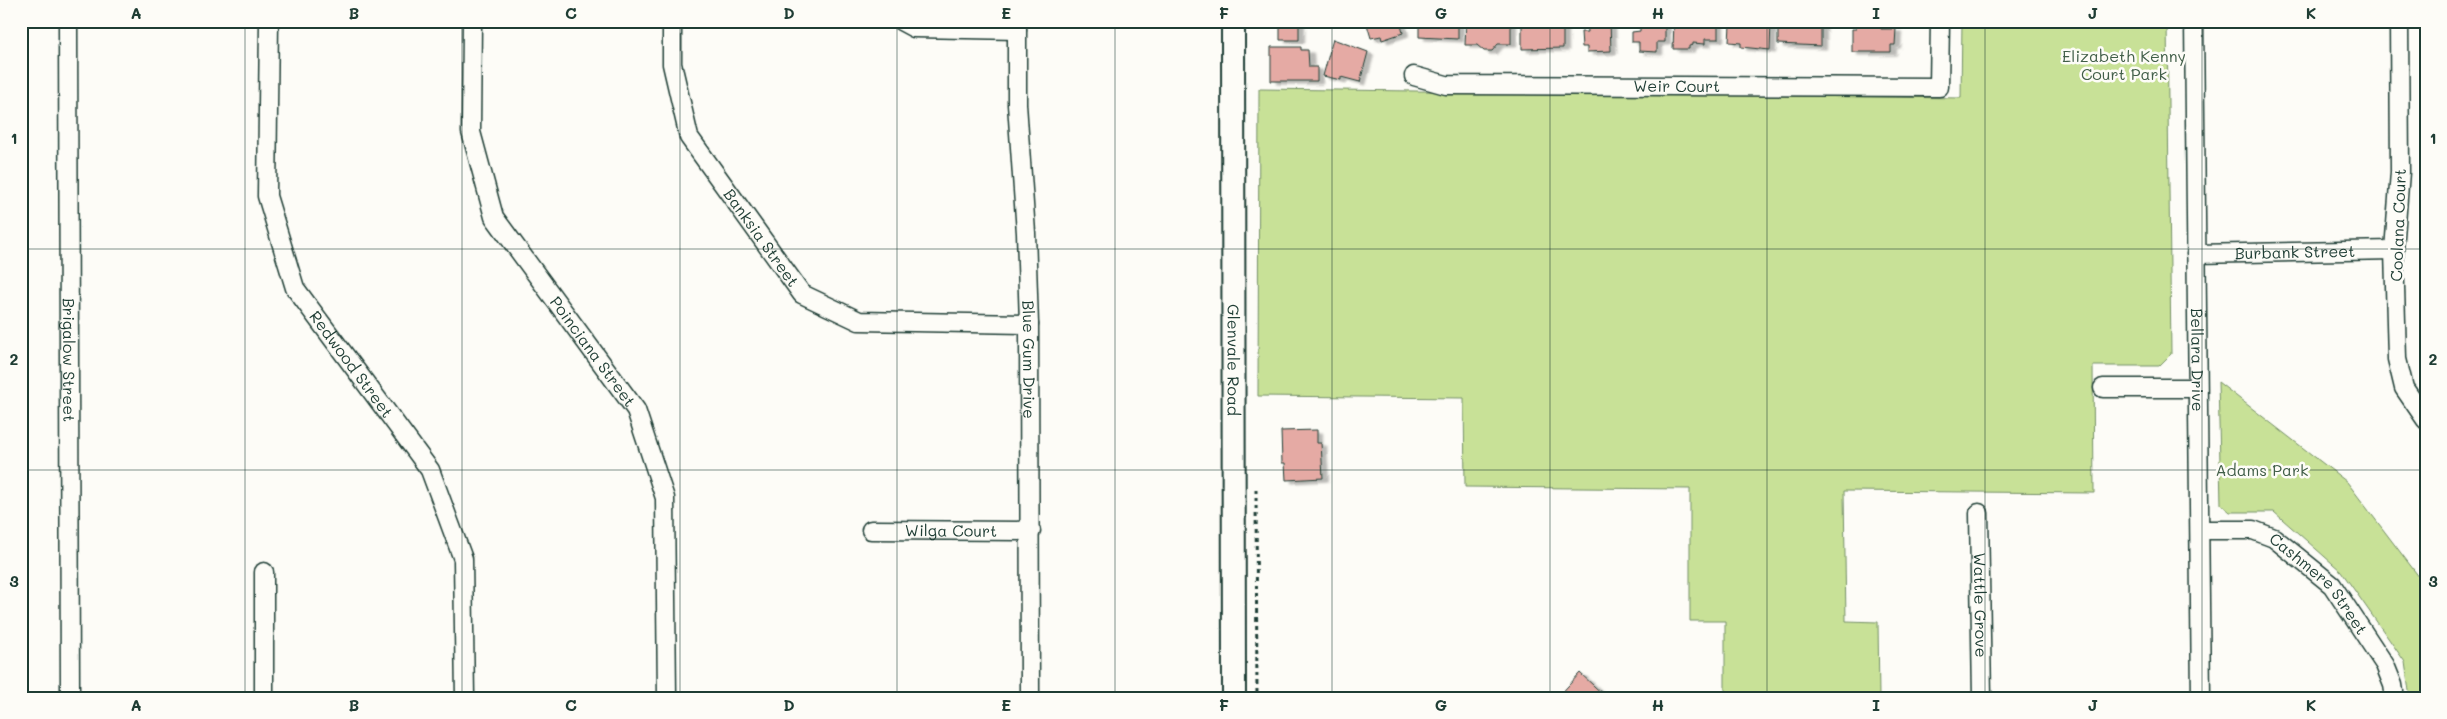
<svg xmlns="http://www.w3.org/2000/svg" width="2447" height="719" font-family="Mali,sans-serif">
  <style>
    .green { fill: #c8e197; stroke: #748f66 }
    .building { fill: #e5aaa4; stroke: #1f3d34; filter: url(#shadow) }
    .lines { fill: none; stroke-linecap: round; stroke-linejoin: round }
    .minor-casing { stroke: #1f3d34; stroke-width: 21 }
    .tertiary-casing { stroke: #1f3d34; stroke-width: 26 }
    .path { stroke: #1f3d34; stroke-width: 3; stroke-dasharray: 4 4; stroke-linecap: butt }
    .minor { stroke: #fdfcf7; stroke-width: 18 }
    .tertiary { stroke: #fdfcf7; stroke-width: 22 }
    .grid { fill: none; stroke: #1f3d34; stroke-width: 1; stroke-opacity: 0.55 }
    .labels { text-anchor: middle; stroke-width: 5; stroke-linejoin: round; paint-order: stroke }
    .park-label { font-size: 16px; fill: #415e48; stroke: #fdfcf7 }
    .street-label { font-size: 16px; fill: #1f3d34; stroke: #fdfcf7 }
    .neatline { fill: none; stroke: #1f3d34; stroke-width: 2 }
    .grid-label { font-size: 16px; text-anchor: middle; font-weight: bold; fill: #1f3d34 }
  </style>
  <defs>
    <filter id="shadow"><feDropShadow dx="5.5" dy="3" stdDeviation="1" flood-color="#0004"/></filter>
  </defs>
  <rect width="100%" height="100%" fill="#fdfcf7"/>
  <filter id="ink" filterUnits="userSpaceOnUse"><feTurbulence type="fractalNoise" baseFrequency=".02" numOctaves="2"/><feDisplacementMap in="SourceGraphic" scale="10" xChannelSelector="R" yChannelSelector="G"/><feConvolveMatrix kernelMatrix="1 2 1 2 8 2 1 2 1" color-interpolation-filters="sRGB"/></filter>
  <g filter="url(#ink)">
    <g class="green">
      <path d="M1962,21H2167L2171,354L2159,366H2093L2094,493L1844,491L1846,621L1878,622L1879,698H1725V621H1690V489L1465,487L1464,398L1258,396L1259,89L1961,98Z"/>
      <path d="M2218,382L2347,482L2426,586V698H2410L2405,662L2341,571L2274,512H2230L2221,504Z"/>
    </g>
    <g class="building">
      <path d="M1299,21V40H1280V22L1276,21Z"/>
      <path d="M1366,21H1400L1403,33L1382,40L1381,36L1371,38Z"/>
      <path d="M1419,21H1458V39L1419,37Z"/>
      <path d="M1466,21H1511V44H1498L1492,51H1484L1477,45H1465Z"/>
      <path d="M1587,21H1610L1611,51L1587,52V47H1582L1581,32H1588Z"/>
      <path d="M1640,21H1665V42H1657V52L1639,51V42H1632V32L1640,31Z"/>
      <path d="M1674,21H1718V39H1705V44L1693,43V45L1689,46V49H1673Z"/>
      <path d="M1734,21H1771L1770,50L1741,47V43L1729,42L1730,25H1734Z"/>
      <path d="M1792,21H1821V46L1778,44V26H1792Z"/>
      <path d="M1856,22H1881V29H1896L1895,45H1891V52H1852V29H1856Z"/>
      <path d="M1522,25H1563V48L1522,49Z"/>
      <path d="M1333,39L1368,52L1360,82L1341,77V80L1323,76Z"/>
      <path d="M1271,47H1301V50H1308L1309,67H1317V81H1271Z"/>
      <path d="M1317,430V443H1321L1323,478L1286,480L1285,463H1282L1281,431Z"/>
      <path d="M1580,673L1607,698H1557Z"/>
    </g>
    <g class="lines">
      <defs>
        <g id="minor">
          <path id="s1" d="M68,21L70,698"/>
          <path id="s2" d="M269,21L267,196L295,288L430,470L463,559L465,698"/>
          <path id="s3" d="M472,21L471,132L494,217L636,410L665,498L667,698"/>
          <path id="s4" d="M672,21V64L689,137L802,294L859,321L1029,324"/>
          <path d="M901,21L914,28L1017,30"/>
          <path id="s5" d="M1017,21V104L1026,233L1029,324L1030,698"/>
          <path id="s6" d="M2194,21L2201,698"/>
          <path d="M2399,21L2400,172L2394,250L2397,359L2404,388L2426,420"/>
          <path id="s7" d="M1414,76L1446,85L1939,87L1940,21"/>
          <path id="s8" d="M2196,254L2394,250"/>
          <path d="M2103,388H2197"/>
          <path id="s9" d="M1979,513L1982,698"/>
          <path id="s10" d="M871,530L1031,531"/>
          <path id="s11" d="M2200,530H2253L2274,538L2332,585L2385,665L2393,685L2395,698"/>
          <path d="M264,572V698"/>
        </g>
        <g id="tertiary">
          <path id="s12" d="M1233,21L1234,698"/>
        </g>
      </defs>
      <use href="#minor" class="minor-casing"/>
      <use href="#tertiary" class="tertiary-casing"/>
      <path class="path" d="M1256,489L1257,698"/>
      <use href="#minor" class="minor"/>
      <use href="#tertiary" class="tertiary"/>
    </g>
  </g>
  <path class="grid" d="M245,21V698M462,21V698M680,21V698M897,21V698M1115,21V698M1332,21V698M1550,21V698M1767,21V698M1985,21V698M2202,21V698M21,249H2426M21,470H2426"/>
  <g class="labels">
    <g class="park-label">
      <text x="2124" y="62">Elizabeth Kenny<tspan x="2124" dy="18">Court Park</tspan></text>
      <text x="2262" y="476">Adams Park</text>
    </g>
    <g class="street-label">
      <text dy="6" stroke="none"><textPath href="#s7" startOffset="264">Weir Court</textPath></text>
      <text transform="translate(2398 225) rotate(-88)" y="6">Coolana Court</text>
      <text dy="6" stroke="none"><textPath href="#s4" startOffset="242">Banksia Street</textPath></text>
      <text dy="6" stroke="none"><textPath href="#s8" startOffset="99">Burbank Street</textPath></text>
      <text dy="6" stroke="none"><textPath href="#s3" startOffset="366">Poinciana Street</textPath></text>
      <text dy="6" stroke="none"><textPath href="#s5" startOffset="339">Blue Gum Drive</textPath></text>
      <text dy="6" stroke="none"><textPath href="#s6" startOffset="339">Bellara Drive</textPath></text>
      <text dy="6" stroke="none"><textPath href="#s1" startOffset="339">Brigalow Street</textPath></text>
      <text dy="6" stroke="none"><textPath href="#s12" startOffset="339">Glenvale Road</textPath></text>
      <text dy="6" stroke="none"><textPath href="#s2" startOffset="366">Redwood Street</textPath></text>
      <text dy="6" stroke="none"><textPath href="#s10" startOffset="80">Wilga Court</textPath></text>
      <text dy="6" stroke="none"><textPath href="#s11" startOffset="140">Cashmere Street</textPath></text>
      <text dy="6" stroke="none"><textPath href="#s9" startOffset="92">Wattle Grove</textPath></text>
    </g>
  </g>
  <rect width="2447" height="719" fill="none" stroke="#fdfcf7" stroke-width="55"/>
  <rect x="28" y="28" width="2392" height="664" class="neatline"/>
  <g class="grid-label">
    <text x="136" y="19">A</text>
    <text x="354" y="19">B</text>
    <text x="571" y="19">C</text>
    <text x="789" y="19">D</text>
    <text x="1006" y="19">E</text>
    <text x="1224" y="19">F</text>
    <text x="1441" y="19">G</text>
    <text x="1658" y="19">H</text>
    <text x="1876" y="19">I</text>
    <text x="2093" y="19">J</text>
    <text x="2311" y="19">K</text>
    <text x="14" y="144">1</text>
    <text x="2433" y="144">1</text>
    <text x="14" y="365">2</text>
    <text x="2433" y="365">2</text>
    <text x="14" y="587">3</text>
    <text x="2433" y="587">3</text>
    <text x="136" y="711">A</text>
    <text x="354" y="711">B</text>
    <text x="571" y="711">C</text>
    <text x="789" y="711">D</text>
    <text x="1006" y="711">E</text>
    <text x="1224" y="711">F</text>
    <text x="1441" y="711">G</text>
    <text x="1658" y="711">H</text>
    <text x="1876" y="711">I</text>
    <text x="2093" y="711">J</text>
    <text x="2311" y="711">K</text>
  </g>
</svg>
